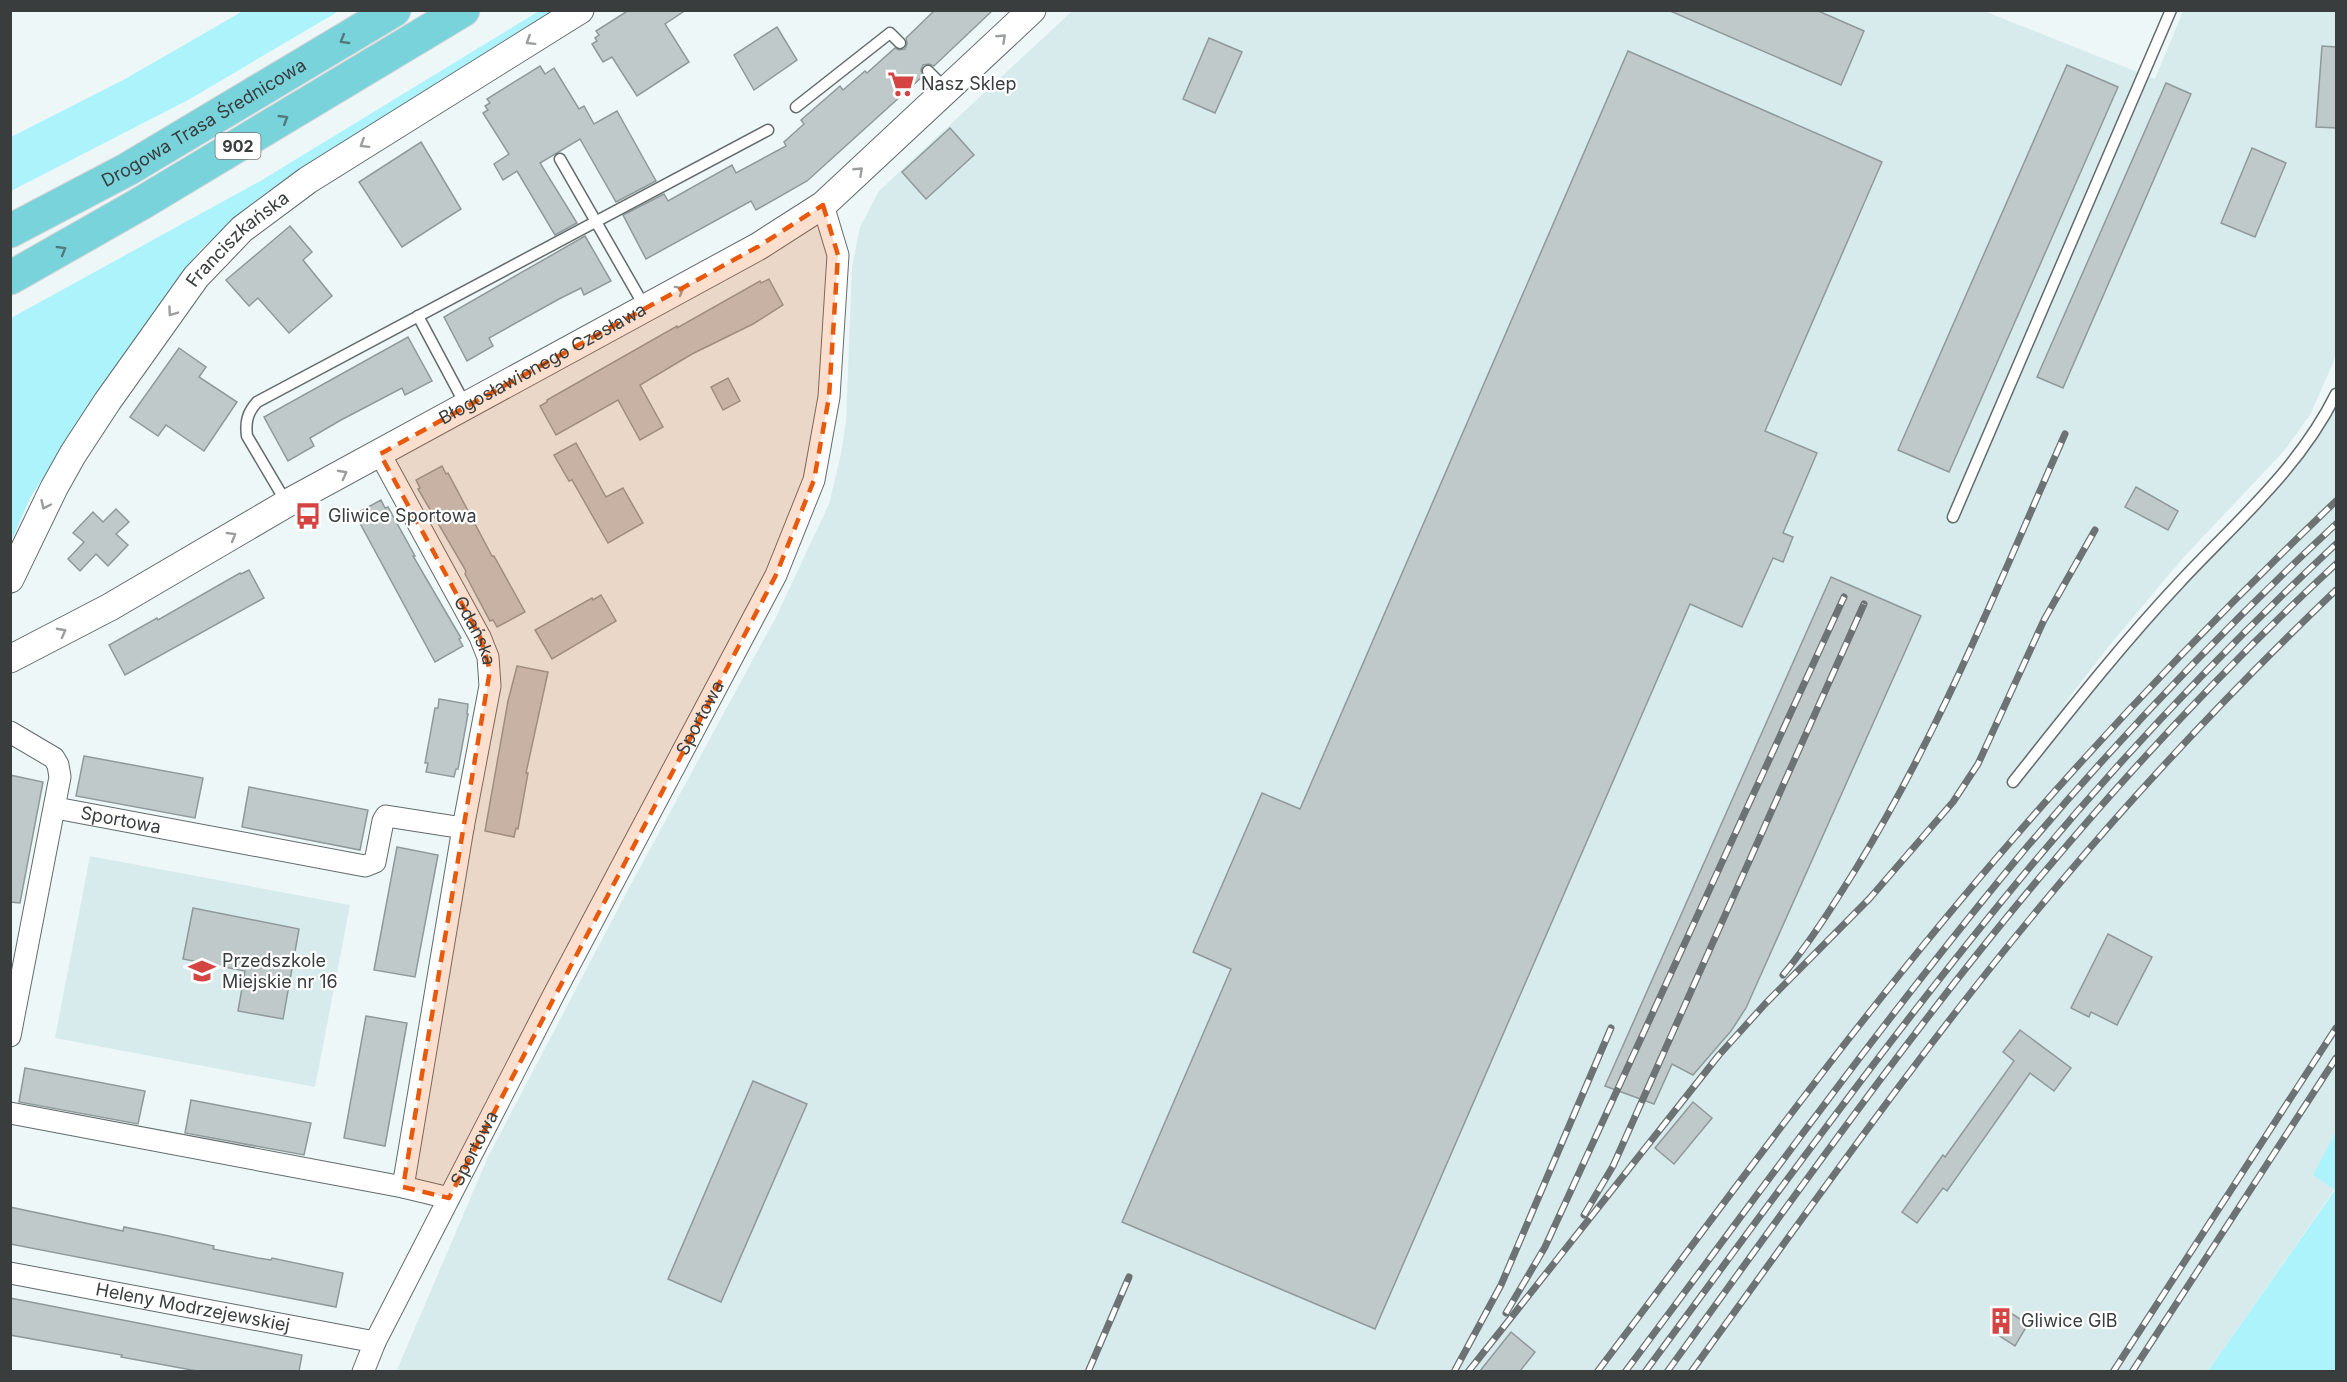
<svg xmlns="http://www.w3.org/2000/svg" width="2347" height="1382" font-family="Inter,sans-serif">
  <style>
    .built { fill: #d7ebed }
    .green { fill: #acf3fb }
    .building { fill: #c0c9ca; stroke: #90999a; stroke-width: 1.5 }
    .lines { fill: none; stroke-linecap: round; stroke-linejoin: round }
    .service-casing { stroke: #636b6c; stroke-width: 13 }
    .minor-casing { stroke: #636b6c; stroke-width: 23 }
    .tertiary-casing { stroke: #636b6c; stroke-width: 29 }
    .primary-casing { stroke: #d3d4d5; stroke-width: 35 }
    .service { stroke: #fff; stroke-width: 10 }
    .minor { stroke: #fff; stroke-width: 21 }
    .tertiary { stroke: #fff; stroke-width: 27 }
    .primary { stroke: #79d3db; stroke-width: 33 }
    .rail-casing { stroke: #6d7374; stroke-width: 7 }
    .rail { stroke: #fff; stroke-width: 4.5; stroke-dasharray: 14; stroke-linecap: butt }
    .oneway { stroke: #9c9e9e }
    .oneway2 { stroke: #53797d }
    .marked { fill: #e8590c; fill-opacity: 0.2; stroke: #e8590c; stroke-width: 4.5; stroke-dasharray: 12 8; stroke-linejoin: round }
    .labels { text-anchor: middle; stroke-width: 4.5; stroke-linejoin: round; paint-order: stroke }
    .shield { fill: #fff; stroke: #747778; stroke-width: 1.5 }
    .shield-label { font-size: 16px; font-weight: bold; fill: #393d3e }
    .poi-label { font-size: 18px; fill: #393d3e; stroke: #fff; text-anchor: start }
    .street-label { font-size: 18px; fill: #393d3e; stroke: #fff }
  </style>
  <rect width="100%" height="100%" fill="#edf7f8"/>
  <g class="built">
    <path d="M1072,11H1984L2155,79L2183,11H2336V352L2333,363L2310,415L2284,451L2183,558L2108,647L2062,707L2113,657L2262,498L2336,394V1131L2314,1175L2335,1189L2208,1371L396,1372L488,1157L630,886L776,617L829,504L841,454L846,421L852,267L860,227L879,191Z"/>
    <path d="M90,856L350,905L315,1087L55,1038Z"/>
  </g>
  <g class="green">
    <path d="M243,11H339L188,100L11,191V137L125,79Z"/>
    <path d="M539,11H564L266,193L200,250L93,401L30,498L11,542V318L262,180Z"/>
    <path d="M2336,1131V1371H2208L2335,1190L2313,1175Z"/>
  </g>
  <g class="building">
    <path d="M629,10H686L665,24L689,62L637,96L612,57L603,62L592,44L597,41L595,38L599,35L596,31Z"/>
    <path d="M935,10H993L934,66L929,64L923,65L921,70L923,76L807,181L756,210L751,201L646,259L623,215L664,194L668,201L732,165L736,173L786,146L784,142L804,124L801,120L840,86L843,90L865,71L867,73L895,48L899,50L905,49L907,44L906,38Z"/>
    <path d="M1668,10H1816L1864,31L1841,85Z"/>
    <path d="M777,27L797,60L754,90L734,55Z"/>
    <path d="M1209,38L1242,52L1215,113L1183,99Z"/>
    <path d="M2322,46L2337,47V128L2316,127Z"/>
    <path d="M1628,51L1882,162L1765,431L1817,453L1783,533L1793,537L1783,562L1773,558L1742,627L1690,604L1375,1329L1122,1222L1231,969L1193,952L1262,793L1300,809Z"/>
    <path d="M2067,65L2118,87L1949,472L1898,450Z"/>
    <path d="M540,66L545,74L554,68L579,109L584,106L594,124L617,111L656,181L616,202L580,139L540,163L577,223L555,235L517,171L503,180L494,164L509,154L483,113L488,110L485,106L490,103L487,99Z"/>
    <path d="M2166,83L2191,94L2063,388L2037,377Z"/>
    <path d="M950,128L974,155L926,199L902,172Z"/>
    <path d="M421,142L461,209L402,247L359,182Z"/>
    <path d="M2252,148L2286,163L2255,237L2221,223Z"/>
    <path d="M290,226L312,252L303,260L332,296L289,333L258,298L249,306L226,280Z"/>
    <path d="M585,236L611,281L584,295L581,288L559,299L489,338L493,346L467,361L444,317Z"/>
    <path d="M769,279L783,305L753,324L692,354L640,385L663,427L640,440L618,400L556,435L540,406L547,402V400L677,326V328L760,281L761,283Z"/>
    <path d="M408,337L432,381L405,395L402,388L341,420L310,438L314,446L288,461L264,417Z"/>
    <path d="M179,348L206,367L199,377L237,402L204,451L166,425L158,436L130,417Z"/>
    <path d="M728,378L740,401L723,410L711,387Z"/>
    <path d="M576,443L606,497L623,488L643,523L608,543L572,480L569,481L554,455Z"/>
    <path d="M442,466L446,474L448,473L492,556H494L525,612L497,627L493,620L490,621L465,574L466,571L418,489L420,488L416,480Z"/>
    <path d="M2136,487L2178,511L2168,530L2125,507Z"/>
    <path d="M381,500L385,508L388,507L415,556H413L461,638L459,639L463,646L435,662L355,514Z"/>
    <path d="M116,509L129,522L116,534L128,545L108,566L96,554L80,571L68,559L84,542L73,533L93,512L103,522Z"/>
    <path d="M249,570L264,598L125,675L109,645L157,618L158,620L240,573L241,574Z"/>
    <path d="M1831,577L1921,616L1746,1008L1731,1031L1693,1075L1672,1064L1654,1104L1605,1086Z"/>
    <path d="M601,595L616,621L552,659L535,630L592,598L593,600Z"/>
    <path d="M517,666L548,672L526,773H528L518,829L516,828L514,837L485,831L508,701Z"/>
    <path d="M439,699L468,704L467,714H468L458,769H456L454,777L426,772L428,763H425L435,708H438Z"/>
    <path d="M84,756L203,778L195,818L76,796Z"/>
    <path d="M10,775L43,782L20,903L10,902Z"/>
    <path d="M249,787L368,810L360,850L242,827Z"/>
    <path d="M397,847L438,855L415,977L374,970Z"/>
    <path d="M193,908L299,929L283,1019L238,1011L245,971L183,959Z"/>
    <path d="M2108,934L2152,957L2117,1025L2091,1012L2089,1017L2071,1008Z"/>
    <path d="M366,1016L407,1023L385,1146L344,1138Z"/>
    <path d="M2020,1030L2071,1068L2054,1091L2030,1073L1947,1191L1943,1188L1917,1223L1902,1212L1943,1155L1945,1157L2014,1061L2003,1052Z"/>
    <path d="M25,1068L145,1091L138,1124L19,1102Z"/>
    <path d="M753,1081L807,1104L721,1302L668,1279Z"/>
    <path d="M191,1100L311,1123L304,1155L185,1133Z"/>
    <path d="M1693,1102L1712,1118L1674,1164L1655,1148Z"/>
    <path d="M10,1207L123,1231L124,1227L169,1236L214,1246L213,1249L258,1258L271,1260L272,1258L343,1273L336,1307L10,1244Z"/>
    <path d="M10,1298L302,1355L299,1371H197L121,1357L122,1355L10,1335Z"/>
    <path d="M2009,1312L2028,1324L2015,1346L1995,1333Z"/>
    <path d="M1511,1332L1535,1352L1520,1371H1480Z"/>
  </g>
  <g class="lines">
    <defs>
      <g id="service">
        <path d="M928,71L947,90"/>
        <path d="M796,107L890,33L900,43"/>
        <path d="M560,159L646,309"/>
        <path d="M418,316L466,406"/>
        <path d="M286,502L247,436C245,421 248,412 257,402L768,130"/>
        <path d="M1953,517L2171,10"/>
        <path d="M2013,782C2067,714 2120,646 2180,582C2236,522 2299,469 2336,394"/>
      </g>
      <g id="minor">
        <path id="s1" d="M380,454L480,637L488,657L490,686L463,828L403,1187"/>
        <path d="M10,732L54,758L58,765L60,777L10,1036"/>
        <path id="s2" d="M56,808L365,866L375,862L383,821L386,816L463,828"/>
        <path d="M10,1113L403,1187L449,1198"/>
        <path id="s3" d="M10,1273L375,1342"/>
        <path id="s4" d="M363,1372L375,1342L554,994L776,575L814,480L829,397L838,255L823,205"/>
      </g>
      <g id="tertiary">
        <path id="s5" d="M10,579L54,488L73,454L107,402L196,277L242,229L308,180L580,10"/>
        <path id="s6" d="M10,659L110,607L291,501L759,246L823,205L1032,10"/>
      </g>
      <g id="primary">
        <path id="s7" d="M10,231L128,169L394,10"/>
        <path d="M10,278L140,204L463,10"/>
      </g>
    </defs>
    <use href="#service" class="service-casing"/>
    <use href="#minor" class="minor-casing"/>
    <use href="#tertiary" class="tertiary-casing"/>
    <use href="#primary" class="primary-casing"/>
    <use href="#service" class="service"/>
    <use href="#minor" class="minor"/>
    <use href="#tertiary" class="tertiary"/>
    <use href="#primary" class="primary"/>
    <defs>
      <g id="rail">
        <path d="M1783,975C1811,941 1834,904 1857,867C1941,730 2000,580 2065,434"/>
        <path d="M1584,1215L1613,1166L1864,604"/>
        <path d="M1506,1313L1545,1247L1844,597"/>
        <path d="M1088,1372L1129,1277"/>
        <path d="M1454,1372L1501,1285L1611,1028"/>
        <path d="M1468,1372L1719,1055L1765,1004L1870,898L1953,802L1978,764L2044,620L2095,530"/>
        <path d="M1597,1372C1731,1195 1861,1013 2007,846C2111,725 2221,611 2336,501"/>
        <path d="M1625,1372C1756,1198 1882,1021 2021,854C2119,738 2225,627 2336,524"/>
        <path d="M1645,1372C1771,1202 1895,1029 2030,867C2125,753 2228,645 2336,544"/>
        <path d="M1667,1372C1790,1203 1911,1030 2046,870C2136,763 2233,659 2336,564"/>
        <path d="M1691,1372C1811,1207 1928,1039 2060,883C2146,781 2239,683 2336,590"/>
        <path d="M2113,1372L2336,1028"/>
        <path d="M2132,1372L2336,1058"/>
      </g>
    </defs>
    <use href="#rail" class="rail-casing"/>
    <use href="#rail" class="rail"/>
  </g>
  <defs><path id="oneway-chevron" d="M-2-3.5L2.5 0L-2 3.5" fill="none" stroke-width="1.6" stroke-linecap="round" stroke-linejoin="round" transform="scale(1.5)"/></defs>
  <g class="oneway">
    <use href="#oneway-chevron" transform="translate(1002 38) rotate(-43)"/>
    <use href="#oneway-chevron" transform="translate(530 41) rotate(148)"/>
    <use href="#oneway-chevron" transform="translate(364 144) rotate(148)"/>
    <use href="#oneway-chevron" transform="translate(859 171) rotate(-43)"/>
    <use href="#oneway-chevron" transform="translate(680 290) rotate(-29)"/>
    <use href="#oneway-chevron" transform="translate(172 312) rotate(125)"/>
    <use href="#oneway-chevron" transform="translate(343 474) rotate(-28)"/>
    <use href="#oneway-chevron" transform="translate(45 505) rotate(115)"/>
    <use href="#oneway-chevron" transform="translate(232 536) rotate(-30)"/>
    <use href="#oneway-chevron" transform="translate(62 632) rotate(-28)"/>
  </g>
  <g class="oneway2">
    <use href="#oneway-chevron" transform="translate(344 40) rotate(149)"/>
    <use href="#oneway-chevron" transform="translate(284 119) rotate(-31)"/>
    <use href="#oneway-chevron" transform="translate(62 250) rotate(-30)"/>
  </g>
  <path class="marked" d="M823,205L838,255L829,397L814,480L776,575L449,1198L403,1187L490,670L480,637L380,454L759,246Z"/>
  <defs>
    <symbol id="supermarket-bare" viewBox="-9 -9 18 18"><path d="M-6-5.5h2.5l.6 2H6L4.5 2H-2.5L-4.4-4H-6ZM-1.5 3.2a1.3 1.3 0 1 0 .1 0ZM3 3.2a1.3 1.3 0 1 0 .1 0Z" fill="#d34442" stroke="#fff" stroke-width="2.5" paint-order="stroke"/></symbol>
    <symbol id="bus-bare" viewBox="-9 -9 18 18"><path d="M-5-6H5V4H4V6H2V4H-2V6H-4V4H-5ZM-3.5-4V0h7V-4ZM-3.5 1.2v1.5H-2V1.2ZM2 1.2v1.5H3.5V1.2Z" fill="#d34442" stroke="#fff" stroke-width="2.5" paint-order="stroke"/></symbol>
    <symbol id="school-bare" viewBox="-9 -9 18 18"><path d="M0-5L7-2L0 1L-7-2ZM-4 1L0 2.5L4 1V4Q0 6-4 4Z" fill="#d34442" stroke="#fff" stroke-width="2.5" paint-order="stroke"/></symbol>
    <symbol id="building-bare" viewBox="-9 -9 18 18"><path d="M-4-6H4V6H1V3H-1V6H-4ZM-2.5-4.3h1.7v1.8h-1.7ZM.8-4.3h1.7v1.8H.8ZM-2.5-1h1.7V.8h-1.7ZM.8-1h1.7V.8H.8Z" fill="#d34442" stroke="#fff" stroke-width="2.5" paint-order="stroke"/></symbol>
  </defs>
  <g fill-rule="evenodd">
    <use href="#supermarket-bare" x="882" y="65" width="38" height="38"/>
    <use href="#bus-bare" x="289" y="497" width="38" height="38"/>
    <use href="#school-bare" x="183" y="952" width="38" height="38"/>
    <use href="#building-bare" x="1982" y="1302" width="38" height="38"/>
  </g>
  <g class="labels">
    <rect class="shield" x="215.5" y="133" width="45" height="26" rx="4.5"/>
    <g class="shield-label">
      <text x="238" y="152">902</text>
    </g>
    <g class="poi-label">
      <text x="921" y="90">Nasz Sklep</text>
      <text x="328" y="522">Gliwice Sportowa</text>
      <text x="222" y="967">Przedszkole<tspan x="222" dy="21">Miejskie nr 16</tspan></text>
      <text x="2021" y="1327">Gliwice GlB</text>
    </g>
    <g class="street-label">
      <text dy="6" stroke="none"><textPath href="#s7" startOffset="222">Drogowa Trasa Średnicowa</textPath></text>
      <text dy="6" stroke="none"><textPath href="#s5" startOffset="412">Franciszkańska</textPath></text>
      <text dy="6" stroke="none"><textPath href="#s6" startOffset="609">Błogosławionego Czesława</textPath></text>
      <text dy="6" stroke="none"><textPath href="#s1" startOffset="201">Gdańska</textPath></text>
      <text dy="6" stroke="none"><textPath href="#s4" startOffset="736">Sportowa</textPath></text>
      <text dy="6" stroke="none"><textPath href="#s2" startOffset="66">Sportowa</textPath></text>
      <text dy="6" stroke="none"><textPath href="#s4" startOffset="250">Sportowa</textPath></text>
      <text dy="6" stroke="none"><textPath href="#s3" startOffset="186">Heleny Modrzejewskiej</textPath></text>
    </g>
  </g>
  <rect width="2347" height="1382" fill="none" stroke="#393d3e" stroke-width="24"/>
</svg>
